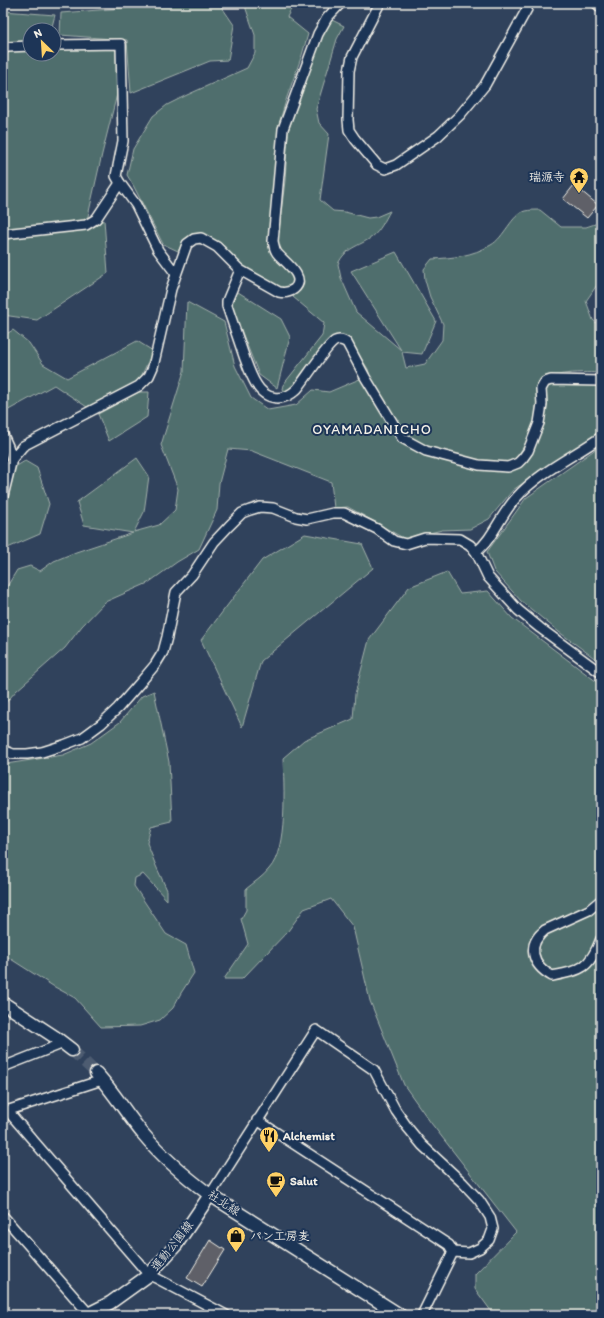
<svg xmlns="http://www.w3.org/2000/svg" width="604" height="1318" font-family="Itim,'Klee One',sans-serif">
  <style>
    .green { fill: #4f6e6d; stroke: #a2b0aa }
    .building { fill: #5e6168; stroke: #f4f1e8 }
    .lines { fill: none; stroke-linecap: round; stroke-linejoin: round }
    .tertiary-tunnel { stroke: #4d5c71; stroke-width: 12; stroke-dasharray: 12 6; stroke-linecap: butt }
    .minor-casing { stroke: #f4f1e8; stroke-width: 12 }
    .tertiary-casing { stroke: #f4f1e8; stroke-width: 15 }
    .minor { stroke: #1d3557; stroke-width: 9 }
    .tertiary { stroke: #1d3557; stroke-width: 12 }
    .labels { text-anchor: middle; stroke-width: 4; stroke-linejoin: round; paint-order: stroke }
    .poi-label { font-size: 12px; font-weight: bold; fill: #f4f1e8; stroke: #1d3557; text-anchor: start }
    .street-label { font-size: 12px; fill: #f4f1e8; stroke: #1d3557 }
    .quarter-label { font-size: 14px; letter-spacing: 1px; fill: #f4f1e8; stroke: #1d3557 }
  </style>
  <rect width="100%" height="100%" fill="#30425c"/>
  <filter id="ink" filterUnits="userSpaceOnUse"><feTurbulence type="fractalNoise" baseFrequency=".025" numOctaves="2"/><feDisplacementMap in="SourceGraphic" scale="8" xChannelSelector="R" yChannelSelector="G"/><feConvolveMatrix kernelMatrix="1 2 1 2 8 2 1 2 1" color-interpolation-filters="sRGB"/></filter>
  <g filter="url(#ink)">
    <g class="green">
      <path d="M163,3H219L234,25L228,60L210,61L131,93L127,40L60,35L61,13L161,5Z"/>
      <path d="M246,3H294L287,17L308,34L302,55L287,97L278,127L271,240L295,277L293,286L283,290L243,267L221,244L201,233L192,234L184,241L178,251L163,244L133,185L127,175L133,149L153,116L167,105L187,95L247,68L255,53V35L246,9Z"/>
      <path d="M3,11L55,15L51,30H30V41L3,44Z"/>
      <path d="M330,19L344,26L337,39L316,109L319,123L329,134L320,200L333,211L345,212L368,218L376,217L390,211C385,220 380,231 372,237C358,247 346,247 338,264L341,278L356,312L401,350L351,271L396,252L436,321L422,354L402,352L406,368L425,364L442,340L443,324L430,297L425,280L424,269L432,259C452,258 472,256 491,245C504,238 512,214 525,211C529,210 535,210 540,210L561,227H586L601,222V279L586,301L593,320L601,327V373C586,372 549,372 538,383L535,420L530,435L521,451L514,460L507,463H481L427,449L405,437L371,380L368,369L349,340L345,337L341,336L297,386L285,394L282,389L283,385L322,336L324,323L293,297L300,287L277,246L285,181L288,131L323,34Z"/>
      <path d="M30,47V54H54V48L116,49L117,94L102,154L86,225L3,234V49Z"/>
      <path d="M104,220L108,273L37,320L3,315V238L93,227Z"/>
      <path d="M238,292L281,319L290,337L277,388L259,375L231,305Z"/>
      <path d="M187,302L224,322L235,366L251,398L268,410L296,405L313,390L329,392L362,378L401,439L479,467L525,461L543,389L551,382L601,386V429L596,434L542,470L513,490L489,519L470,529L442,530L405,539L348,507L334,508L331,482L252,451L228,449L219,483L217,510L199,549L177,562L148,583L105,602L82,626L65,648L16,691L3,706V674L7,657L3,649V593L17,570L30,566L40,571L54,561L76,552L133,533L84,525L77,502L137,458L149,476L144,512L134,532L159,525L175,510L178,489L161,445L184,371Z"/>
      <path d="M13,330L29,343L43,364L67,378L137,341L153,351L139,381L87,407L54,385L3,413V336Z"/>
      <path d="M139,392H149L147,417L109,441L98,414Z"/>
      <path d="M601,444V663L559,632L521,601L494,571L487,552L526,498L593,451Z"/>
      <path d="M25,461L37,468L49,504L40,534L3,550V511L15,467Z"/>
      <path d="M305,534L362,544L373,568L261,661L242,727L201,640L262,560Z"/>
      <path d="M447,572L460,594L488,591L512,618L601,685V1315H494L475,1289V1274L516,1232L431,1123L404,1085L370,1001L353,927L331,899L304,909L288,931L242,979H224L248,944L241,919L246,910V889C253,883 263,877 269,869C288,849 284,785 283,758L304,740L353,719L355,694L369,640L409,587Z"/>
      <path d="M154,691L169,762L172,822L151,827L147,843L156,866L167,890V900L143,874L135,878L134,886L166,934L186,945L194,973L181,993L173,1008L160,1020L140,1026L101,1027L75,998L53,986L3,954V761L6,764L63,755L91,743L120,722L142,696Z"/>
    </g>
    <g class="building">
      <path d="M574,185L598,205L587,218L563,199Z"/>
      <path d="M210,1240L225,1250L202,1287L187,1278Z"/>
    </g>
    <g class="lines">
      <path class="tertiary-tunnel" d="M72,1050L96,1073"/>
      <defs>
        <g id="minor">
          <path d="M380,3L352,57L349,71L348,120L349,130L355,139L377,165L385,169L396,165L438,136L460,115L485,85L527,9L528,3"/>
          <path d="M596,3L601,8"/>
          <path d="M54,45L121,44L123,141L116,176L120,183L136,205L158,250L176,274"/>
          <path d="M3,49L8,47L30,46"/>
          <path d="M3,234L86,225L96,219L120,183"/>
          <path d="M240,270L227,301V306C233,324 239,341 245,359C248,367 251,376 256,384C266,401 284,402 297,389C304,381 327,345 335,341C339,339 343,340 347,343L365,377L402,438L426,451L479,465L508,467L518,463L523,458L528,451L539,423L542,404L541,389L545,382L551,380L601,381"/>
          <path d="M3,435L8,446L12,459L3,496"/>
          <path d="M12,459L23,446L139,386L149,376L153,367L171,289L187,244L194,239L201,238L217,247L240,270L279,292C284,293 289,293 294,289C308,277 283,261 277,253C274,249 274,245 273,241L283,129L318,34L327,18L341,3"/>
          <path d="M476,552C493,539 501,514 516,498C539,472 573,457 601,437"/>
          <path d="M3,750L13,754H27L42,752L64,745L82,738L101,724L118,708L139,684L155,665L163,652L167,637L176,592L192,575L214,542L229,526L242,513L250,510L260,507L273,508L296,517L307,519L333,513H344L377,529L394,541L406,544L425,538L460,539L470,545L476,552L488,577L518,610L540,628L601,673"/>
          <path d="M601,900L589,910L545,930C526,945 532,965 552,976C582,970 589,969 601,939"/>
          <path d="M3,1067L64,1043"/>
          <path d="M7,1110L149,1275L156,1278L226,1315"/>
          <path d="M3,1112L102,1080"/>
          <path d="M257,1120L449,1245L453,1252L422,1315"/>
          <path d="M210,1195L316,1030L374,1070L396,1111L408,1128L422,1145L463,1183L479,1200L490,1217L493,1229L489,1240L480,1248L469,1253L453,1252"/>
          <path d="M3,1216L90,1315"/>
        </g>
        <g id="tertiary">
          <path d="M3,1003L55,1037L72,1050"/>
          <path d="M96,1073C114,1092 127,1115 144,1135C163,1158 186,1177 210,1195L400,1315"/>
          <path d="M86,1315L110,1303L149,1275L176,1245L210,1195"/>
        </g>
      </defs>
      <use href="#minor" class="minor-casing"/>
      <use href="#tertiary" class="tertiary-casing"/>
      <use href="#minor" class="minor"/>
      <use href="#tertiary" class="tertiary"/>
    </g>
  </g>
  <defs>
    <symbol id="temple-pin" viewBox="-11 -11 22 30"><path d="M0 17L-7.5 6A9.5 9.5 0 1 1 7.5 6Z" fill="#ffd166" stroke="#1d3557"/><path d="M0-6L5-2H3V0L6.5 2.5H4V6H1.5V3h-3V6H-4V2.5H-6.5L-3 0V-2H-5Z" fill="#111"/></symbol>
    <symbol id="restaurant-pin" viewBox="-11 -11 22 30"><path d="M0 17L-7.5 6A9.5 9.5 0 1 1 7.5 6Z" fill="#ffd166" stroke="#1d3557"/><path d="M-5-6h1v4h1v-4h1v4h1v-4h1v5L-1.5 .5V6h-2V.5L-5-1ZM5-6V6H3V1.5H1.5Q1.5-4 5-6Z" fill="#111"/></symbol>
    <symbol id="cafe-pin" viewBox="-11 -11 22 30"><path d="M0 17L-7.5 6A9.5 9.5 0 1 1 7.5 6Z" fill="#ffd166" stroke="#1d3557"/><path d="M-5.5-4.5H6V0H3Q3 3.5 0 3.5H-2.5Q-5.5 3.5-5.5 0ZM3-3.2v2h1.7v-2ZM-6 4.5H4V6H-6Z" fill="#111"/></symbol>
    <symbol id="shop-pin" viewBox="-11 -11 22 30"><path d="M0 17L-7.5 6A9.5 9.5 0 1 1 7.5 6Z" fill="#ffd166" stroke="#1d3557"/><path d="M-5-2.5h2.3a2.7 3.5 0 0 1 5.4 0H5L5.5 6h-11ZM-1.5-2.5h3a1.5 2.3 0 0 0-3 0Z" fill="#111"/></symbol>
  </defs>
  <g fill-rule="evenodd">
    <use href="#temple-pin" x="568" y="166" width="22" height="30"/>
    <use href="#restaurant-pin" x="258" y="1125" width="22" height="30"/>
    <use href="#cafe-pin" x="265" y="1170" width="22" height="30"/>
    <use href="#shop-pin" x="225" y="1225" width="22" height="30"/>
  </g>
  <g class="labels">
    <g class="poi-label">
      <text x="565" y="181" text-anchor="end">瑞源寺</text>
      <text x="283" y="1140">Alchemist</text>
      <text x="290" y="1185">Salut</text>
      <text x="250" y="1240">パン工房麦</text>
    </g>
    <g class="street-label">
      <text transform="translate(224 1203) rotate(33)" y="4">社北線</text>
      <text transform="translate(172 1246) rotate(-52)" y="4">運動公園線</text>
    </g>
    <g class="quarter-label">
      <text x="372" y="434">OYAMADANICHO</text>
    </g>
  </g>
  <rect width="604" height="1318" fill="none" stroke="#1d3557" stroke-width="16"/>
  <rect x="8" y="8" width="588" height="1302" fill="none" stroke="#f4f1e8" stroke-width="1.5" filter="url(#ink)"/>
  <g transform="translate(42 42) rotate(335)"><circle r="19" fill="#1d3557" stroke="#738091"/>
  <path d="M0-3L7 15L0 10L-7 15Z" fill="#ffd166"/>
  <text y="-6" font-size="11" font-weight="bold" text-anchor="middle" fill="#f4f1e8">N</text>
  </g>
</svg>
